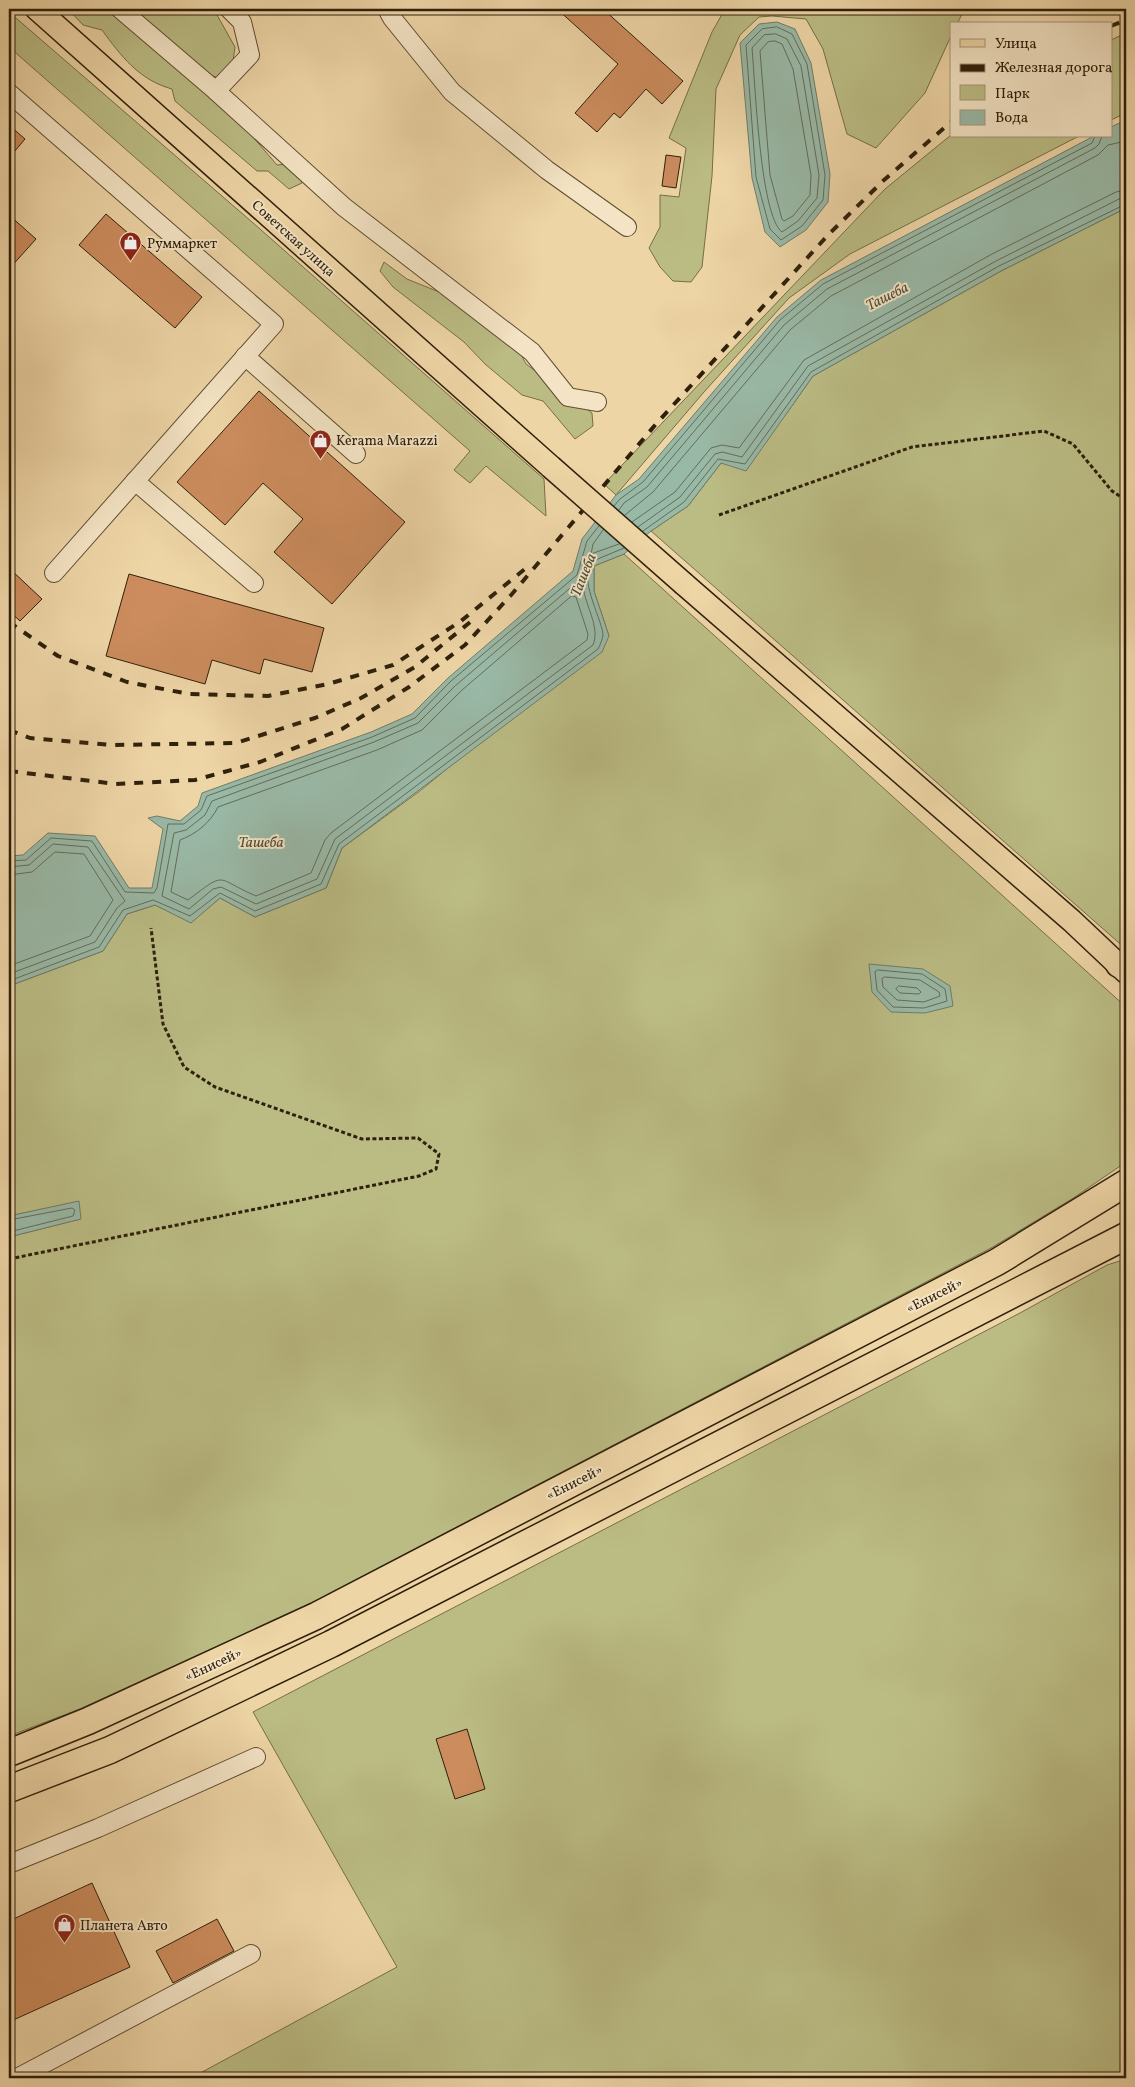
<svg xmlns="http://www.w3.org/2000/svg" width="1135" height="2087" font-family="Vollkorn,serif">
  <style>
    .green { fill: #bbbc84; stroke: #756e48 }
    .water { fill: #99b9a7; stroke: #6f7c69 }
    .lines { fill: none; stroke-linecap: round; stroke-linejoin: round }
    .shore { stroke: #646c59; stroke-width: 1 }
    .building { fill: #cc8c5d; stroke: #2f200b }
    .minor-casing { stroke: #5f4d32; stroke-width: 20 }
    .major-casing { stroke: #2f200b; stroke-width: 25 }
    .highway-casing { stroke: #2f200b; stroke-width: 29 }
    .path { stroke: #2f200b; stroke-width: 3; stroke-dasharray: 4 2.5; stroke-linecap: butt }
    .minor { stroke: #f4e4c5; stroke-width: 18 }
    .major { stroke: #eed5a6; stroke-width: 22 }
    .highway { stroke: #eed5a6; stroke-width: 26 }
    .rail { stroke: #2f200b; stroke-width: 4; stroke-dasharray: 9 9; stroke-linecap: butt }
    .major-bridge-casing { stroke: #2f200b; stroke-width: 25; stroke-linecap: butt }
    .major-bridge { stroke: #eed5a6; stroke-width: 22 }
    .labels { text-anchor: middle; stroke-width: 4; stroke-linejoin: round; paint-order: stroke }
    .street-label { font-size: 14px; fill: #2f200b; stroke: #f4e4c5 }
    .poi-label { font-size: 14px; fill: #2f200b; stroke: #f4e4c5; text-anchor: start }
    .water-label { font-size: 15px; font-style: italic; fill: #4f4e3a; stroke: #f4e4c5 }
  </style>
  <rect width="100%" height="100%" fill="#eed5a6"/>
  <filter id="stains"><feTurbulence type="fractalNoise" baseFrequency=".004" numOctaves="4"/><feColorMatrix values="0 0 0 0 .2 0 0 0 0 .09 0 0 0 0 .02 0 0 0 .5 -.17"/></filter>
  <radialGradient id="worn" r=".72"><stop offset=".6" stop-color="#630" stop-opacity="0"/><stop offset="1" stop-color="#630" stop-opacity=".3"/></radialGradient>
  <g class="green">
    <path d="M68,9H107L240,122L277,165L288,164L300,171L302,183L289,189L268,171H257L175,101L172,89C139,80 121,56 102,30L83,25Z"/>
    <path d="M129,9H220L217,15L235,47L233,61L216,77L200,72Z"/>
    <path d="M725,9H973L963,12L957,24H951V36L925,93L876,148L847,134L823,49L806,19L772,16L759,17L740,35L716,89L712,176L702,267L691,282L673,281L660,267L649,248L660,227V195L679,197L686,148L669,138L712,32Z"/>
    <path d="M9,12L252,222L544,479L546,516L486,466L470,483L454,470L470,451L9,47Z"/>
    <path d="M1126,33V113L1111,120V40Z"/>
    <path d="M951,135L1079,136L850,254L789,298L704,392L616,495L604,484L885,189Z"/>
    <path d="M1126,208V949L651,531L688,506L721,463L786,414L813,376L1001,271Z"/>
    <path d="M384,262L407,279L459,300L515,343L526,364L592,413L593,426L575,439L543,401L522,395L485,364L464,342L393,287L380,271Z"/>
    <path d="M624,554L1126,1007V1162L1075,1197L991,1248L309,1604L80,1709L9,1736V1237L80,1219L78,1202L9,1216V986L103,951L127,914L155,905L191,922L220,898L255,917L326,888L342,848L421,790L609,636L594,591V566Z"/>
    <path d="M1126,1259V2078H191L397,1967L253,1712L1020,1313L1107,1265Z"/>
  </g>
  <g class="water">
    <path d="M777,22L795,29L811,63L830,174L828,202L806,230L780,247L765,232L752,178L740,43L759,24Z"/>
    <path d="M1126,120V208L1001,271L813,376L746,471L721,463L688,506L651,531L624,554L594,566V591L609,636L602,652L342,848L326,888L255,917L220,898L191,923L155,905L127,914L103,951L9,986V856L23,855L48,833L95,836L129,888H152L163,829L148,818L157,816L180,821L198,806L202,793L371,732L412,714L448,678L573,571L582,539L616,495L639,479L777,317L821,280L1094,136H1111V127Z"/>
    <path d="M869,964L923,969L950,986L953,1006L925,1013L891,1012L872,992Z"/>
    <path d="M79,1201L81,1219L9,1237V1216Z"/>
  </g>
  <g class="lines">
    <g class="shore">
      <path d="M777,27L792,34L807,64L825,175L823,200L802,226L781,240L770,229L756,177L746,45L762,29Z"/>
      <path d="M776,34L787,39L801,66L819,175L817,198L798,221L782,232C760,216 755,80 752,48L764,35Z"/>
      <path d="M775,41L782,44L793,69L811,175L810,195L793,216L784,221L782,219L770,175L760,51L768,42Z"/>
      <path d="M614,506L620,499L643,482L780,320L823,284L1092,143L1095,136"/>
      <path d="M619,510L624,503L647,487L784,325L827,289L1095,148L1099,144L1102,136"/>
      <path d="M625,515L653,492L790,330L831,296L1098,155L1108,145L1126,141"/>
      <path d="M632,522L675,492L711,448L722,445L739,448L804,360L992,254L1116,192L1126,190"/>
      <path d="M638,527L680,497L715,454L722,452L742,457L808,366L996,261L1119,199L1126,198"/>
      <path d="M603,530L593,544L591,554L619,544"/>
      <path d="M643,531L684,502L718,459L745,464L811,372L999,266L1126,204"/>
      <path d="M579,581L583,583C583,603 601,626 593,645L335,839L317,879L256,904L221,887L213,889L189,909L162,896L174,833L186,830L205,815L212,801L374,742L418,723L455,686Z"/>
      <path d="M572,596L576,597L588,634L587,640L331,833L325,840L311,873L256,896C214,878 228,870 188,900L171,892L180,840C196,834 210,823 218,807L377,750L422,730L461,691Z"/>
      <path d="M9,861L26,860L51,838L92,841L125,892L154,893L157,888L168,824H184L201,810L207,796L372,737L415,718L451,681L577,575L587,541L599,526"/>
      <path d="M9,867L29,865L53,844L88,847L125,901L117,908L95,942L9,974"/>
      <path d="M9,875L32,872L55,852L84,854L113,900L90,936L9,966"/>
      <path d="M878,970L922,974L945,989L947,1001L924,1008L893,1007L877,990L875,972Z"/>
      <path d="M885,977L920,980L939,992L940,996L924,1002L897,1000L883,987L882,979Z"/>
      <path d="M9,981L99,947L123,910L153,900L190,916L220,893L255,911L321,884L339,844L598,649C600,645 603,639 603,634C601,617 577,576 593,561L624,548"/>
      <path d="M899,986L917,988L921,992L919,994L900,993L896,989Z"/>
      <path d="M9,1220L72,1208L75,1210L73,1216L9,1232"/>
    </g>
  </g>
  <g class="building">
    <path d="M557,9H603L683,81L662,104L646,89L620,118L614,113L597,132L575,113L618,64Z"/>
    <path d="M9,125L25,139L9,158Z"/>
    <path d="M666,155L681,157L676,188L662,186Z"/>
    <path d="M106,214L202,297L175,328L79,245Z"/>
    <path d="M9,215L36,239L9,269Z"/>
    <path d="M259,391L405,522L332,604L274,552L303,519L263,483L225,525L177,482Z"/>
    <path d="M9,568L42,599L20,621L9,611Z"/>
    <path d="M129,574L324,628L312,672L264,659L260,674L212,660L205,684L106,656Z"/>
    <path d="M467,1729L485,1789L455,1799L436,1739Z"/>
    <path d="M92,1883L130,1967L9,2022V1921Z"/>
    <path d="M217,1919L234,1951L173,1983L156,1951Z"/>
  </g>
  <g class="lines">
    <defs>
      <g id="minor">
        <path d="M120,9L216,91L344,207L532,352L568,397L597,402"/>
        <path d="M387,9L392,18L452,92L547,170L627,227"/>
        <path d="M216,91L250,55L242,22L229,9"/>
        <path d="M9,93L274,324L54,573"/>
        <path d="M245,356L356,454"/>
        <path d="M135,481L254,583"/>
        <path d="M9,1864L98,1828L256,1757"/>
        <path d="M17,2078L251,1954"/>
      </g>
      <g id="major">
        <path d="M37,9L551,467"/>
        <path d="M684,584L1072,921L1126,972"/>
      </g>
      <g id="highway">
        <path d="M1119,964L1126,967"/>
        <path d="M9,1753L88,1721L316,1616L997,1262L1126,1183"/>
        <path d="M9,1789L110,1750L331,1644L1126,1236"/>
      </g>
    </defs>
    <use href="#minor" class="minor-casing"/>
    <use href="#major" class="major-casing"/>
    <use href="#highway" class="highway-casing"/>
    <g class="path">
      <path d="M719,515L912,447L1044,431L1073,444L1112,491L1126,500"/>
      <path d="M9,1259L419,1176L436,1169L439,1154L418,1138L362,1139L215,1087L184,1067L163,1024L151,928"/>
    </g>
    <use href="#minor" class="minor"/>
    <use href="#major" class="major"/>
    <use href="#highway" class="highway"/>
    <g class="rail">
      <path d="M1111,26L1126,20"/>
      <path d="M9,622L58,656L127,682L189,694L268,696L328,684L393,665L461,621L531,564"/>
      <path d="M9,730L30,738L112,745L236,743L315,718L361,698L415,667L474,619"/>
      <path d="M9,771L116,784L195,780L260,762L342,729L409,687L465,645L512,594L656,424L828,235L884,180L951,122"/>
    </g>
    <defs>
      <path id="major-bridge" d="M551,467L684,584"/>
    </defs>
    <use href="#major-bridge" class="major-bridge-casing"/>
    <use href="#major-bridge" class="major-bridge"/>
  </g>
  <defs>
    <symbol id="shop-pin" viewBox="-11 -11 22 30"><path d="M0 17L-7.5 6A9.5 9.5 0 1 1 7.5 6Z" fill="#8f2418" stroke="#f4e4c5"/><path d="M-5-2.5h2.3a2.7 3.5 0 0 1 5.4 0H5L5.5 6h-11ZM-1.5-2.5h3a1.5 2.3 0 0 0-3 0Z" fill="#fff"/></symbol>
  </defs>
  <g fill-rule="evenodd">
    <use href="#shop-pin" x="118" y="230" width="25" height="34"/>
    <use href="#shop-pin" x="308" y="428" width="25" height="34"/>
    <use href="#shop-pin" x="52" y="1912" width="25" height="34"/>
  </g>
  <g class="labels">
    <g class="street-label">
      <text transform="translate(294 238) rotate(42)" y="5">Советская улица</text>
      <text transform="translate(934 1295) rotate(-27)" y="5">«Енисей»</text>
      <text transform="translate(574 1482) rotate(-27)" y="5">«Енисей»</text>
      <text transform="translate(213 1664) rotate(-25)" y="5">«Енисей»</text>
    </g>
    <g class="poi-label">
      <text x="147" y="248">Руммаркет</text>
      <text x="336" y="445">Kerama Marazzi</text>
      <text x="80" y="1930">Планета Авто</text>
    </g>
    <g class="water-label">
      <text transform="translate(887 296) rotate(-27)" y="5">Ташеба</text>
      <text transform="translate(583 575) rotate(-68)" y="5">Ташеба</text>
      <text x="261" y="847">Ташеба</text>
    </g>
  </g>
  <rect width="1135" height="2087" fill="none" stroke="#eed5a6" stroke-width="30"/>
  <rect x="10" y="10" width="1115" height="2067" fill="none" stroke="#2f200b" stroke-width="2.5"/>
  <rect x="15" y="15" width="1105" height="2057" fill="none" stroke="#2f200b"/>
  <rect x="950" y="22" width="162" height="115" fill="#f4e4c5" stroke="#a5967b"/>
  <rect x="960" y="39" width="25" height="8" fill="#eed5a6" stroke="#a5967b"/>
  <text x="995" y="48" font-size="15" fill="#2f200b">Улица</text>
  <rect x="960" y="64" width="25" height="8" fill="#2f200b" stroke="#a5967b"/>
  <text x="995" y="72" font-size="15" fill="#2f200b">Железная дорога</text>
  <rect x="960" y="85" width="25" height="15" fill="#bbbc84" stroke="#a5967b"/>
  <text x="995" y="98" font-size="15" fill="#2f200b">Парк</text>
  <rect x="960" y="110" width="25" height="15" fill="#99b9a7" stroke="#a5967b"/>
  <text x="995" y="122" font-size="15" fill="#2f200b">Вода</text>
  <rect width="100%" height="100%" filter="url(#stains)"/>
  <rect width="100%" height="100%" fill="url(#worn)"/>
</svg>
